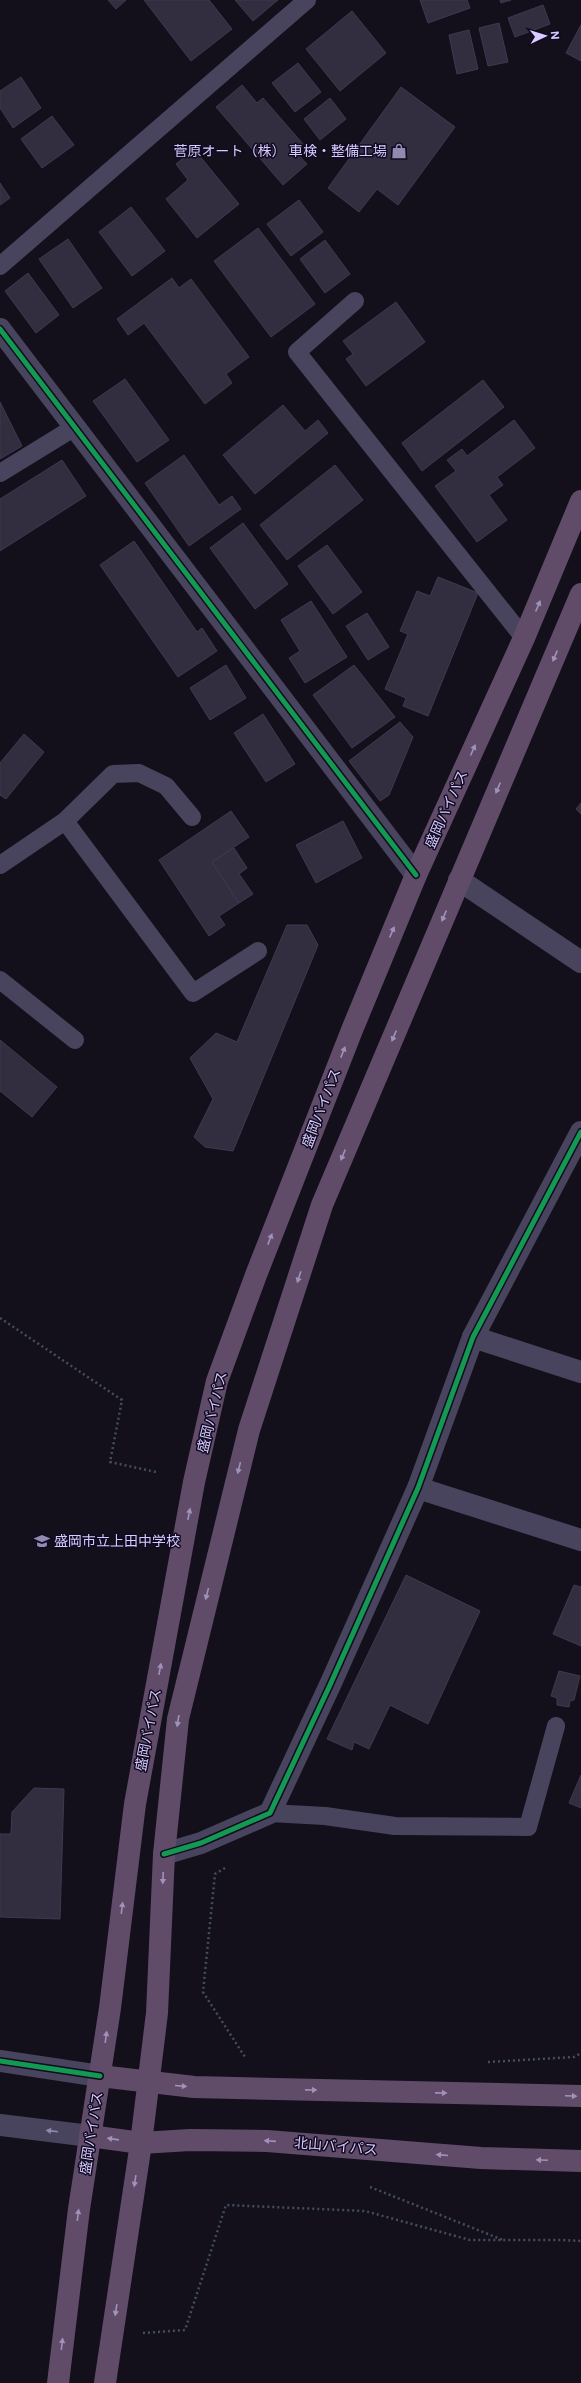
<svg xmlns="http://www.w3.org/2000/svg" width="581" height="2383" font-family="'Public Sans','Noto Sans JP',sans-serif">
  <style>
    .building { fill: #322d3f; stroke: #403951 }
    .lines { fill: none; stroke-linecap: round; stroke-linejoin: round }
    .path { stroke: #424e5f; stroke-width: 2.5; stroke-dasharray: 2 3; stroke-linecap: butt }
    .service { stroke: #48445d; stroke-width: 18 }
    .minor { stroke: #48445d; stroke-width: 22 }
    .tertiary { stroke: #48445d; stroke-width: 22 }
    .trunk { stroke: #604c69; stroke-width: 22 }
    .cycleway-casing { stroke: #110b21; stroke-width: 8 }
    .cycleway { stroke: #139951; stroke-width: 5 }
    .oneway { fill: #a192bc }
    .oneway2 { fill: #9088ae }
    .labels { text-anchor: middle; stroke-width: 3; stroke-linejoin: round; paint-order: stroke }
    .poi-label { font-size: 14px; fill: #d7cbff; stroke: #110b21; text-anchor: end }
    .street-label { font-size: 14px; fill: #d7cbff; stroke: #110b21 }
  </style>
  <rect width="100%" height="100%" fill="#13101c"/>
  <g class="building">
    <path d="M108,0H126L116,9Z"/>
    <path d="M144,0H209L232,29L191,61Z"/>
    <path d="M235,0H278L253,21Z"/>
    <path d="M420,0H467L470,8L428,23Z"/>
    <path d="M500,0H511L501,3Z"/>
    <path d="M543,5L550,24L515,37L508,18Z"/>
    <path d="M352,11L386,53L340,91L306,49Z"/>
    <path d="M499,23L508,62L488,66L479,28Z"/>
    <path d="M581,25V61L566,53Z"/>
    <path d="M469,30L478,69L457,74L449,35Z"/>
    <path d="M298,63L321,92L295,112L272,83Z"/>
    <path d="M21,77L41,108L13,128L0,108V91Z"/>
    <path d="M242,85L257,103L263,98L303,144L295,151L307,164L283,185L216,107Z"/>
    <path d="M401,87L455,127L398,205L377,189L359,212L328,188Z"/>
    <path d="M330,98L346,119L320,140L304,119Z"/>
    <path d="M52,116L74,145L42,168L21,139Z"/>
    <path d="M194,149L239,204L197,238L166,199L188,180L176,164Z"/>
    <path d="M0,183L10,198L0,205Z"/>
    <path d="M299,200L323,232L291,256L267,224Z"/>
    <path d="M131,207L165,251L132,276L99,232Z"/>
    <path d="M258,228L315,304L271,337L214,261Z"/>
    <path d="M68,239L102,288L73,308L39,259Z"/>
    <path d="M325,240L350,274L325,293L300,259Z"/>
    <path d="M28,273L59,315L36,333L5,291Z"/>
    <path d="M172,278L179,288L191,279L249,357L226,374L232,383L205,404L144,323L128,335L117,319Z"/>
    <path d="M396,302L425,342L366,386L346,359L353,354L343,341Z"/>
    <path d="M125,379L169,440L137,462L93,401Z"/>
    <path d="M483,380L504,407L422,471L402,443Z"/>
    <path d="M0,402L22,446L0,459Z"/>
    <path d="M283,405L305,431L318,420L328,433L255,494L223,455Z"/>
    <path d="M514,420L535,448L497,477L503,485L489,495L507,520L477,542L435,486L456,471L447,460L462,449L467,456Z"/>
    <path d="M184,455L219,505L232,496L241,509L189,546L145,483Z"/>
    <path d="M62,460L86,496L0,551V499Z"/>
    <path d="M335,465L363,500L287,560L260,525Z"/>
    <path d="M243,523L288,584L255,609L210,548Z"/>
    <path d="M134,541L197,632L202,628L217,651L178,677L100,565Z"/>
    <path d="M327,545L362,592L333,614L298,566Z"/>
    <path d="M438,577L478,593L428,716L403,706L406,698L385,689L408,634L400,631L417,591L430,596Z"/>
    <path d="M311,601L347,657L305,683L289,658L300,651L281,620Z"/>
    <path d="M367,613L389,647L368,660L346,626Z"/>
    <path d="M226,665L246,698L210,720L190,688Z"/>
    <path d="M354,665L395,717L352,748L313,695Z"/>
    <path d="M263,714L295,764L266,782L234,733Z"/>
    <path d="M400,722L413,737L389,795L380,801L349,761Z"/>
    <path d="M24,734L44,752L6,799L0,795V763Z"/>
    <path d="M581,803V814L576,809Z"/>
    <path d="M231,811L249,837L212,862L239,903L219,916L225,925L209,936L159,860Z"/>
    <path d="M343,821L362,858L316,883L296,845Z"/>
    <path d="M234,848L247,868L239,874L253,894L239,903L212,862Z"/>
    <path d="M287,925H307L318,945L233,1151L205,1147L194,1137L213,1099L190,1058L216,1033L237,1042Z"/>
    <path d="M0,1040L57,1087L32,1117L0,1091Z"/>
    <path d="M406,1575L480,1611L428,1724L390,1705L369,1749L354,1742L352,1750L327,1739Z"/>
    <path d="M574,1585L581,1587V1646L553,1634Z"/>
    <path d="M559,1671L580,1676L574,1700L570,1701L569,1707L557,1705V1698L551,1696Z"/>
    <path d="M581,1775V1808L569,1803Z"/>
    <path d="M34,1788L64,1789L60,1919L0,1917V1834H11L12,1812Z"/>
  </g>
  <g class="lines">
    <g class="path">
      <path d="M0,1318L122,1400L110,1462L156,1472"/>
      <path d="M225,1868L215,1874L203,1992L245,2057"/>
      <path d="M488,2062L574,2057L581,2053"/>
      <path d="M370,2187L503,2240"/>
      <path d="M143,2333L185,2330L226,2205L365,2211L470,2240H561L581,2241"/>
    </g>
    <g class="service">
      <path d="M0,266L307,0"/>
      <path d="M355,301L297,352L524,638"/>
      <path d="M0,473L75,427"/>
      <path d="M65,821L193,993L258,951"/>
      <path d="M0,865L65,821L113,774L139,773L166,786L192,817"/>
      <path d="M0,980L75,1040"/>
      <path d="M270,1813L325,1816L395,1826L528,1827L556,1726"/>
    </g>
    <g class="minor">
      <path d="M0,329L416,875"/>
      <path d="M459,880L581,962"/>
      <path d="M473,1337L581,1372"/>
      <path d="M418,1488L581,1540"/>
      <path d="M164,1854L201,1843L270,1813L330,1685L418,1488L473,1337L581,1132"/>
    </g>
    <g class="tertiary">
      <path d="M0,2061L100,2076"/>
      <path d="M0,2125L90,2136"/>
    </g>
    <g class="trunk">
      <path d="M100,2076L194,2087L581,2096"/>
      <path d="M90,2136L141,2143L190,2140L267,2141L481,2158L581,2161"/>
      <path d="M58,2383L79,2209L110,2008L135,1804L194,1482L217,1381L256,1275L352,1030L416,875L524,638L581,501"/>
      <path d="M105,2383L141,2143L157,2013L164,1854L178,1719L249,1430L322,1205L581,594"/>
    </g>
    <defs>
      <g id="cycleway">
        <path d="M0,329L416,875"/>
        <path d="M164,1854L201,1843L270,1813L330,1685L418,1488L473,1337L581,1132"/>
        <path d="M0,2061L100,2076"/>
      </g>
    </defs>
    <use href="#cycleway" class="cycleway-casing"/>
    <use href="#cycleway" class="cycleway"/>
  </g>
  <defs><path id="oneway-solid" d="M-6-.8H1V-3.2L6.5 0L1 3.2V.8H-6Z"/></defs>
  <g class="oneway">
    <use href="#oneway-solid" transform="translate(538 606) rotate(-67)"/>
    <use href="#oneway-solid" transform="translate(555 656) rotate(113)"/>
    <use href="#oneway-solid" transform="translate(473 750) rotate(-66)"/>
    <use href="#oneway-solid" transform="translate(498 788) rotate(113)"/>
    <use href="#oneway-solid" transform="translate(444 916) rotate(113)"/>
    <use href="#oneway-solid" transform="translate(392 932) rotate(-67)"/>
    <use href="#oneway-solid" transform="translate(394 1036) rotate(113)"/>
    <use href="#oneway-solid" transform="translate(343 1052) rotate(-69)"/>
    <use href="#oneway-solid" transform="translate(343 1155) rotate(113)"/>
    <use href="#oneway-solid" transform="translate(270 1239) rotate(-69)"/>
    <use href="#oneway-solid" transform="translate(299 1277) rotate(108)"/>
    <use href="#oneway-solid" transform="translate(239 1468) rotate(104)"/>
    <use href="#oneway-solid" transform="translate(189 1514) rotate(-79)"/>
    <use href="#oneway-solid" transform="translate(207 1594) rotate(104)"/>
    <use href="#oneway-solid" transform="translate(160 1669) rotate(-79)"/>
    <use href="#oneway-solid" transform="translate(178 1721) rotate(99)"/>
    <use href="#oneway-solid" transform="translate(163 1878) rotate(92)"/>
    <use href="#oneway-solid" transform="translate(122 1908) rotate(-83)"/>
    <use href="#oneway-solid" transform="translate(106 2037) rotate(-82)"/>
    <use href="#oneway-solid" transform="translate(181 2086) rotate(5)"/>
    <use href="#oneway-solid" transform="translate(311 2090) rotate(1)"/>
    <use href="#oneway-solid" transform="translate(441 2093) rotate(1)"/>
    <use href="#oneway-solid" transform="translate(571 2096) rotate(2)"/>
    <use href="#oneway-solid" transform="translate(113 2139) rotate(-172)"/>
    <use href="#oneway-solid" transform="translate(270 2141) rotate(-176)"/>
    <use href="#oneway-solid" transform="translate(442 2155) rotate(-175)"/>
    <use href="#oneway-solid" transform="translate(542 2160) rotate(-178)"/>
    <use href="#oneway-solid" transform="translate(135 2181) rotate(99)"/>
    <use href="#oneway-solid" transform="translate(78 2215) rotate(-83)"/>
    <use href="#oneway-solid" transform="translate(116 2310) rotate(99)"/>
    <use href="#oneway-solid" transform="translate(62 2344) rotate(-83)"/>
  </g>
  <use class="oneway2" href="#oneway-solid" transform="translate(52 2131) rotate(-173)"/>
  <defs>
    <symbol id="shop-bare" viewBox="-9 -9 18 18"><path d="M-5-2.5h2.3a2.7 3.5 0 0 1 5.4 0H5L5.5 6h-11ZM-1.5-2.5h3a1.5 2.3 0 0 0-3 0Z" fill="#928ab0" stroke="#110b21" stroke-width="2.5" paint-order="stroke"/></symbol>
    <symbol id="school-bare" viewBox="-9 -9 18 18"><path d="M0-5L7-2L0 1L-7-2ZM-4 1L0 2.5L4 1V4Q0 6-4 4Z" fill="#928ab0" stroke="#110b21" stroke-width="2.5" paint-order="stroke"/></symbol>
  </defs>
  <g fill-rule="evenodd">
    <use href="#shop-bare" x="388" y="140" width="22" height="22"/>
    <use href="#school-bare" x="31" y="1530" width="22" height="22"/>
  </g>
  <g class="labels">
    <g class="poi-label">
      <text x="387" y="156">菅原オート（株） 車検・整備工場</text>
      <text x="54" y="1546" text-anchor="start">盛岡市立上田中学校</text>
    </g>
    <g class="street-label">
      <text transform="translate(446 809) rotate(-66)" y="5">盛岡バイパス</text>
      <text transform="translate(321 1108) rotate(-69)" y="5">盛岡バイパス</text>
      <text transform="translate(212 1412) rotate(-76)" y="5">盛岡バイパス</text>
      <text transform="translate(148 1730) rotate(-79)" y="5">盛岡バイパス</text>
      <text transform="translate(91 2133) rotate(-81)" y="5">盛岡バイパス</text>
      <text transform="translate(336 2146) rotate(5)" y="5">北山バイパス</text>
    </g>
  </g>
  <g transform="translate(545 36) rotate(86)" stroke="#110b21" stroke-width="3" paint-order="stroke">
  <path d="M0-3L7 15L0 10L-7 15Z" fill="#d7cbff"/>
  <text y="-6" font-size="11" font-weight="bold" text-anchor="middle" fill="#d7cbff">N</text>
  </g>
</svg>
